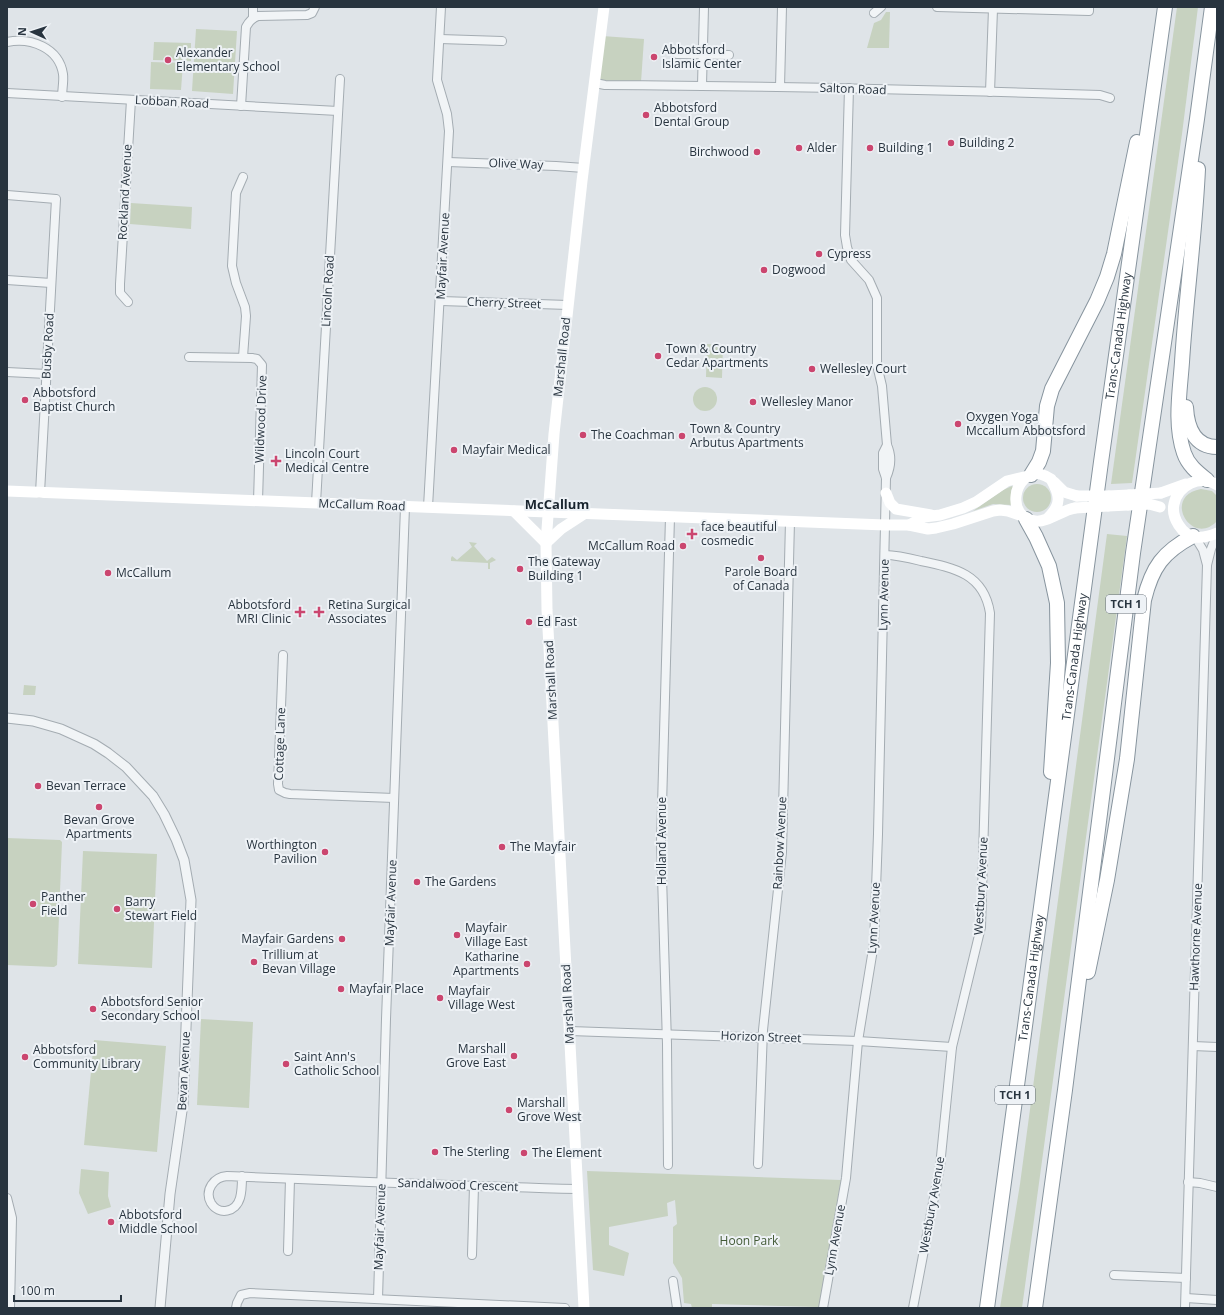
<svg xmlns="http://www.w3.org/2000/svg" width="1224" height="1315" font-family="'Open Sans',sans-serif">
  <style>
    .green { fill: #c7d2c0 }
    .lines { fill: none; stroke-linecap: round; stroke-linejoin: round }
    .minor-casing { stroke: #a4acb2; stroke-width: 10 }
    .tertiary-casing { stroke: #a4acb2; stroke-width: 11 }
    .motorway-casing { stroke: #87949e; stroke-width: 16 }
    .minor { stroke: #f1f4f6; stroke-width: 8 }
    .tertiary { stroke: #f1f4f6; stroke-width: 9 }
    .secondary { stroke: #fff; stroke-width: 11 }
    .motorway { stroke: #fff; stroke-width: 14 }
    .secondary-bridge { stroke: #fff; stroke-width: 11 }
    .poi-dot { fill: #cb466f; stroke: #eef2f6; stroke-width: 1.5 }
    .labels { text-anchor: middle; stroke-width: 4; stroke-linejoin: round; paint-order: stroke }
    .shield { fill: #eef2f6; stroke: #636d76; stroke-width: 1 }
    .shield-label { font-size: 11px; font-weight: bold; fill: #28343f }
    .poi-label { font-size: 12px; fill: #28343f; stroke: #eef2f6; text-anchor: start }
    .street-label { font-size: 12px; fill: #28343f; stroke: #eef2f6 }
    .park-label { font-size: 12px; fill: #425a36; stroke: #eef2f6 }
    .neighbourhood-label { font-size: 13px; font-weight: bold; fill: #1a252f; stroke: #eef2f6 }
  </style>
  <rect width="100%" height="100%" fill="#dfe4e8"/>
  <g class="green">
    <path d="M1177,7H1198L1182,134L1132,483L1111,484Z"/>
    <path d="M886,12H890L889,48H867L874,23L881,20Z"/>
    <path d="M196,29L237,31L233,94L192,91Z"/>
    <path d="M602,36L644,39L641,82H597Z"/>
    <path d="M154,42L191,43V61L153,60Z"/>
    <path d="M151,62L183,63L181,90L150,89Z"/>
    <path d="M131,203L192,207L191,229L130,224Z"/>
    <path d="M707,344L723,345L722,378L706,377Z"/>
    <circle cx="705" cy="399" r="12"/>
    <circle cx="1037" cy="498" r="14"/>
    <path d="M1012,486L1013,487L1011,491V505L993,504L973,511L1003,490Z"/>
    <path d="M1201,489L1212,491L1217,496V521C1192,548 1161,496 1201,489Z"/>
    <path d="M1107,534L1127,536L1022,1308H1000L1020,1184Z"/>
    <path d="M469,542L477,543L474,546L487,561L492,557L496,560L490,563V569H488V563L451,561V558L452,556L457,560L472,547Z"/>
    <path d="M24,685L36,686L35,695H23Z"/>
    <path d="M7,838L60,840L62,842L57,965L54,967L7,965Z"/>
    <path d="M83,851L157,854L152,968L78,964Z"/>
    <path d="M201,1019L253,1022L249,1108L197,1105Z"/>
    <path d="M94,1040L166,1046L157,1152L84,1145Z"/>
    <path d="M81,1169L109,1172L108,1196L111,1207L88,1214L79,1193Z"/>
    <path d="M587,1171L841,1180L819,1307L712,1304V1308H692L691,1304L684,1303L682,1278L673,1263V1227L677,1224L675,1200L667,1203L668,1216L609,1227V1245L629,1253L624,1276L593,1270Z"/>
  </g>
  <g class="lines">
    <defs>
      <g id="minor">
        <path d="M937,7L1089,11V7"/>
        <path d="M874,13L881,7"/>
        <path d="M253,18V7"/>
        <path d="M440,39L502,41"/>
        <path d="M7,42C31,37 59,48 63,74C64,81 62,90 62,97"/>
        <path d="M677,54L729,55"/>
        <path d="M595,83L605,85C770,86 935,90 1100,95L1110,98"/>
        <path d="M702,85L704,7"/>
        <path d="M780,87L782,7"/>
        <path d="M849,88L845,235L847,247L851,260L869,280L877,298V365L882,386L887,445C892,456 891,467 886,478"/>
        <path d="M990,92L993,9"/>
        <path d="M7,93L338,111"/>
        <path d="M241,106L246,27C249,21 252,18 258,16L307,15L312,13L315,7"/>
        <path d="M448,162L556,166L584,168"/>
        <path d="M7,195L56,199L40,493"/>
        <path d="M7,280L51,283"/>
        <path d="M441,301L568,305"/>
        <path d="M128,302L120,293V284L131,100"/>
        <path d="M189,357L252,358L257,359L262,365L258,501"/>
        <path d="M243,357L246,316L245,307L236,283L232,266L236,193L243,177"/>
        <path d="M7,372L47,374"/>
        <path d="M316,503L340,79"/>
        <path d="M428,507L449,131L447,114L437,80L441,7"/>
        <path d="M1195,537L1203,550L1207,565"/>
        <path d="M885,555C897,555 909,558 921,561C955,568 984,574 990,613L981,927L952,1047L940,1166L913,1308"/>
        <path d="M283,655L278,784L279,790L285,793L290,794L394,798"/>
        <path d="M570,1031L858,1041L952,1047"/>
        <path d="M1193,1046L1217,1047"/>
        <path d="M758,1164L763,1030L782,852L790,521"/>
        <path d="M668,1165L667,1044L661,842L670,517"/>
        <path d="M242,1176C242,1184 242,1191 240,1198C236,1212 219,1216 211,1203C204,1190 214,1177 227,1176C344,1181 461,1186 578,1189"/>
        <path d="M1188,1182L1200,1183L1217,1187"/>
        <path d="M7,1198L12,1218L10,1308"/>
        <path d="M288,1251L290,1179"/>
        <path d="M472,1255L474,1186"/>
        <path d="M1114,1275L1186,1278"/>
        <path d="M673,1281L677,1308"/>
        <path d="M1186,1298L1217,1300"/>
        <path d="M378,1299L386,1019L405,507"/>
        <path d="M236,1308L237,1303L241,1295L250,1293L565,1308"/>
        <path d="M823,1308L846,1178L858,1041L874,943L878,834L885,525L886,478L883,469V453L887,445"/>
        <path d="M1185,1308L1207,565L1211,549L1217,534"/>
      </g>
      <path id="tertiary" d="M7,718L33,721L61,729L94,744L108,753L126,767L153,796L164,814L176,839L184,860L191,900L183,1104L170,1194L160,1308"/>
      <g id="motorway">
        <path d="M1198,169C1195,234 1186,298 1182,362C1180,391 1174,424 1184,453C1188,465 1197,472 1207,480"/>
        <path d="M1186,407C1187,426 1194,447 1217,447"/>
        <path d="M1031,475L1039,462L1043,451L1047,406L1052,389L1097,301L1107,277L1114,254L1137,142"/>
        <path d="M1026,519L1036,537L1049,566L1057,603L1058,663L1051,772"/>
        <path d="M1088,972L1107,880L1127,759L1144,600C1152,567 1163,552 1193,536"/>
        <path id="s1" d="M987,1308L1101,462L1165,7"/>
        <path d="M1035,1308L1065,1090L1133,553L1197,119L1212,7"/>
      </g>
    </defs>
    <use href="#minor" class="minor-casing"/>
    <use href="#tertiary" class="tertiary-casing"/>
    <use href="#motorway" class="motorway-casing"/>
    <use href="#minor" class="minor"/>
    <use href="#tertiary" class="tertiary"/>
    <g class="secondary">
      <path d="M1054,482L1064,492L1077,496"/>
      <path d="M1217,485C1200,474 1178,485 1174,504C1171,517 1182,536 1196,537C1203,538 1210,536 1217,533"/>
      <path d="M7,491L885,525H909L928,529L936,528L953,524L993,511L1000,510L1008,511L1023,516"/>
      <path d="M886,493L890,503L896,509L931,515"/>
      <path d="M1161,493L1186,484"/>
      <path d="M1109,496L1129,495"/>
      <path d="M1108,506L1128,505"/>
      <path d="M514,511L546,543"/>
      <path d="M1048,518C1062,504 1060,495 1051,479C1048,477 1044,475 1040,474C1013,471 1005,518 1035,521C1047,523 1062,510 1075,508"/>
      <path d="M909,525L924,517L940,515L963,508L976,502L1007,481L1028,476"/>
      <path d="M546,543L561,529L584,514"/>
      <path d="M584,1308L547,610L546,543L554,434L582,181L604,7"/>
    </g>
    <use href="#motorway" class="motorway"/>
    <g class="secondary-bridge">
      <path d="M1129,495L1161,493"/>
      <path d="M1077,496H1109"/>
      <path d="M1128,505L1149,504L1160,507"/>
      <path d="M1075,508L1108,506"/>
    </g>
  </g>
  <g class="poi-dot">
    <circle cx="654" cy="57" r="4"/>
    <circle cx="168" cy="60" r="4"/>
    <circle cx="646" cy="115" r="4"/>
    <circle cx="951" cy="143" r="4"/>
    <circle cx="799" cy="148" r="4"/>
    <circle cx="870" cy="148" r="4"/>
    <circle cx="757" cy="152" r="4"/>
    <circle cx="819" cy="254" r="4"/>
    <circle cx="764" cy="270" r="4"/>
    <circle cx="658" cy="356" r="4"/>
    <circle cx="812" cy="369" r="4"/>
    <circle cx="25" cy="400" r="4"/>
    <circle cx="753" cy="402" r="4"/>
    <circle cx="958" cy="424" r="4"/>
    <circle cx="583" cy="435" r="4"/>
    <circle cx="682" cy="436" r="4"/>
    <circle cx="454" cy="450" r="4"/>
    <path d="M274 455h4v4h4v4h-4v4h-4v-4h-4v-4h4z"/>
    <path d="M690 528h4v4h4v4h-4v4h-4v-4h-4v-4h4z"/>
    <circle cx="683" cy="546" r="4"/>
    <circle cx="761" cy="558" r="4"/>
    <circle cx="520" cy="569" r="4"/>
    <circle cx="108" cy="573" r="4"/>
    <path d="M298 606h4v4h4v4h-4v4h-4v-4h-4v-4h4z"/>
    <path d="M317 606h4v4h4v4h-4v4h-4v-4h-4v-4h4z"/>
    <circle cx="529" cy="622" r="4"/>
    <circle cx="38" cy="786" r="4"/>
    <circle cx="99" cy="807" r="4"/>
    <circle cx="502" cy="847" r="4"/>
    <circle cx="325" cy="852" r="4"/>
    <circle cx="417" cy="882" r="4"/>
    <circle cx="33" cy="904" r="4"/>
    <circle cx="117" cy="909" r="4"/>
    <circle cx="457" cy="935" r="4"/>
    <circle cx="342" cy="939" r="4"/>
    <circle cx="254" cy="962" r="4"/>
    <circle cx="527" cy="964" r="4"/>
    <circle cx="341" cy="989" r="4"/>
    <circle cx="440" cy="998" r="4"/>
    <circle cx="93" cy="1009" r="4"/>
    <circle cx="514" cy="1056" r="4"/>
    <circle cx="25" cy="1057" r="4"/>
    <circle cx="286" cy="1064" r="4"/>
    <circle cx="509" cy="1110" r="4"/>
    <circle cx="435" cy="1152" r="4"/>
    <circle cx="524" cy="1153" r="4"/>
    <circle cx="111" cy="1222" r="4"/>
  </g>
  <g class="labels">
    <g class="shield">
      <rect x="1106" y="595" width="40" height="18" rx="3"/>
      <rect x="995" y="1086" width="40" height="18" rx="3"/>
    </g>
    <g class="shield-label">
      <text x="1126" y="608">TCH 1</text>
      <text x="1015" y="1099">TCH 1</text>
    </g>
    <g class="poi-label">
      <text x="662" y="54">Abbotsford<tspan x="662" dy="14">Islamic Center</tspan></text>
      <text x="176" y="57">Alexander<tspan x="176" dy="14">Elementary School</tspan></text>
      <text x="654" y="112">Abbotsford<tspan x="654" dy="14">Dental Group</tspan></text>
      <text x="959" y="147">Building 2</text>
      <text x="807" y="152">Alder</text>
      <text x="878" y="152">Building 1</text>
      <text x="749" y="156" text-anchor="end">Birchwood</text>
      <text x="827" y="258">Cypress</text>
      <text x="772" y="274">Dogwood</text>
      <text x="666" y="353">Town &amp; Country<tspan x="666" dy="14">Cedar Apartments</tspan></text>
      <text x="820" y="373">Wellesley Court</text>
      <text x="33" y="397">Abbotsford<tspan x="33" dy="14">Baptist Church</tspan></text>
      <text x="761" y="406">Wellesley Manor</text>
      <text x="966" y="421">Oxygen Yoga<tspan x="966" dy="14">Mccallum Abbotsford</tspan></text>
      <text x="690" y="433">Town &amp; Country<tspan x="690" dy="14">Arbutus Apartments</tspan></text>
      <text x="591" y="439">The Coachman</text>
      <text x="462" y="454">Mayfair Medical</text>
      <text x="285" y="458">Lincoln Court<tspan x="285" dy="14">Medical Centre</tspan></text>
      <text x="701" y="531">face beautiful<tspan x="701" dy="14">cosmedic</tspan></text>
      <text x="675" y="550" text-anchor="end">McCallum Road</text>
      <text x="528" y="566">The Gateway<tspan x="528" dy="14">Building 1</tspan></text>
      <text x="761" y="576" text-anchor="middle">Parole Board<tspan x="761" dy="14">of Canada</tspan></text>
      <text x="116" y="577">McCallum</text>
      <text x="291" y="609" text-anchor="end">Abbotsford<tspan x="291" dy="14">MRI Clinic</tspan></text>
      <text x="328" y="609">Retina Surgical<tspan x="328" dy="14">Associates</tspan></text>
      <text x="537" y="626">Ed Fast</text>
      <text x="46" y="790">Bevan Terrace</text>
      <text x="99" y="824" text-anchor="middle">Bevan Grove<tspan x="99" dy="14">Apartments</tspan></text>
      <text x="317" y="849" text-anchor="end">Worthington<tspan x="317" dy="14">Pavilion</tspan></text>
      <text x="510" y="851">The Mayfair</text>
      <text x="425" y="886">The Gardens</text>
      <text x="41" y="901">Panther<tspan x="41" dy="14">Field</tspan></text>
      <text x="125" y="906">Barry<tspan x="125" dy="14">Stewart Field</tspan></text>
      <text x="465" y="932">Mayfair<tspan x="465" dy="14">Village East</tspan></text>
      <text x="334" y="943" text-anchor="end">Mayfair Gardens</text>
      <text x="262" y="959">Trillium at<tspan x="262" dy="14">Bevan Village</tspan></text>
      <text x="519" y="961" text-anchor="end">Katharine<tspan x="519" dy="14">Apartments</tspan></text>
      <text x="349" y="993">Mayfair Place</text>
      <text x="448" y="995">Mayfair<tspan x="448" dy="14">Village West</tspan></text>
      <text x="101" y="1006">Abbotsford Senior<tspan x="101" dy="14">Secondary School</tspan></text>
      <text x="506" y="1053" text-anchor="end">Marshall<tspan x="506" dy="14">Grove East</tspan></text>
      <text x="33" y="1054">Abbotsford<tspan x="33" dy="14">Community Library</tspan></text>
      <text x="294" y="1061">Saint Ann's<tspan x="294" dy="14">Catholic School</tspan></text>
      <text x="517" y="1107">Marshall<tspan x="517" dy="14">Grove West</tspan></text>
      <text x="443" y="1156">The Sterling</text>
      <text x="532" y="1157">The Element</text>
      <text x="119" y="1219">Abbotsford<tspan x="119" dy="14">Middle School</tspan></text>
    </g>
    <g class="street-label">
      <text transform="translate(853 89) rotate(2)" y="4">Salton Road</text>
      <text transform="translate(172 102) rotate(3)" y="4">Lobban Road</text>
      <text transform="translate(516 164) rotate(2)" y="4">Olive Way</text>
      <text transform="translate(125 192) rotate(-87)" y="4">Rockland Avenue</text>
      <text transform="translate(443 256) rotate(-87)" y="4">Mayfair Avenue</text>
      <text transform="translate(328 291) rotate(-87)" y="4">Lincoln Road</text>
      <text transform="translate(504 303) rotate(2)" y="4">Cherry Street</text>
      <text dy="4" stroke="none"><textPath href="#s1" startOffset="981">Trans-Canada Highway</textPath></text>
      <text transform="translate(48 346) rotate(-87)" y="4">Busby Road</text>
      <text transform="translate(562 357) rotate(-84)" y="4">Marshall Road</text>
      <text transform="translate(261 419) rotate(-88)" y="4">Wildwood Drive</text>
      <text transform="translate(362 505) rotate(2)" y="4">McCallum Road</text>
      <text transform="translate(884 595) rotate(-89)" y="4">Lynn Avenue</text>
      <text dy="4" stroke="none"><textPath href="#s1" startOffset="657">Trans-Canada Highway</textPath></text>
      <text transform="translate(551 680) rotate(-93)" y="4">Marshall Road</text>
      <text transform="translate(280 744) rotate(-88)" y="4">Cottage Lane</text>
      <text transform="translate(662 841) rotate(-90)" y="4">Holland Avenue</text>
      <text transform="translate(780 843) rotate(-87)" y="4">Rainbow Avenue</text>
      <text transform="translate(981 886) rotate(-87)" y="4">Westbury Avenue</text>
      <text transform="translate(391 903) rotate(-88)" y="4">Mayfair Avenue</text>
      <text transform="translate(874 918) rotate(-87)" y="4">Lynn Avenue</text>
      <text transform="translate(1196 937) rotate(-88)" y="4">Hawthorne Avenue</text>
      <text dy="4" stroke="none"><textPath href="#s1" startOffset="333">Trans-Canada Highway</textPath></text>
      <text transform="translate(568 1004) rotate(-93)" y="4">Marshall Road</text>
      <text transform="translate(761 1037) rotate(2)" y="4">Horizon Street</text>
      <text transform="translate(184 1071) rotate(-87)" y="4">Bevan Avenue</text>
      <text transform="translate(458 1185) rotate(2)" y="4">Sandalwood Crescent</text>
      <text transform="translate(932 1205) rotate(-80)" y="4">Westbury Avenue</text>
      <text transform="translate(380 1227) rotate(-88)" y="4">Mayfair Avenue</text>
      <text transform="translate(835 1240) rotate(-80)" y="4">Lynn Avenue</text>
    </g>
    <g class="park-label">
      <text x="749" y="1245">Hoon Park</text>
    </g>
    <g class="neighbourhood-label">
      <text x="557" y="509">McCallum</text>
    </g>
  </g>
  <rect width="1224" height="1315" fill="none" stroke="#28343f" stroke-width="16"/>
  <g transform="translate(32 32) rotate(273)" stroke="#eef2f6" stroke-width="3" paint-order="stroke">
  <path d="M0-3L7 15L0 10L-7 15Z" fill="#28343f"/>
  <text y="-6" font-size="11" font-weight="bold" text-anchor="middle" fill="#28343f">N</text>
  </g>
  <path d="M14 1295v6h107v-6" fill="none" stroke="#28343f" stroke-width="2"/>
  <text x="20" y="1295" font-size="12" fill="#28343f" stroke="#eef2f6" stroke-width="3" paint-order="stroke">100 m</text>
</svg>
